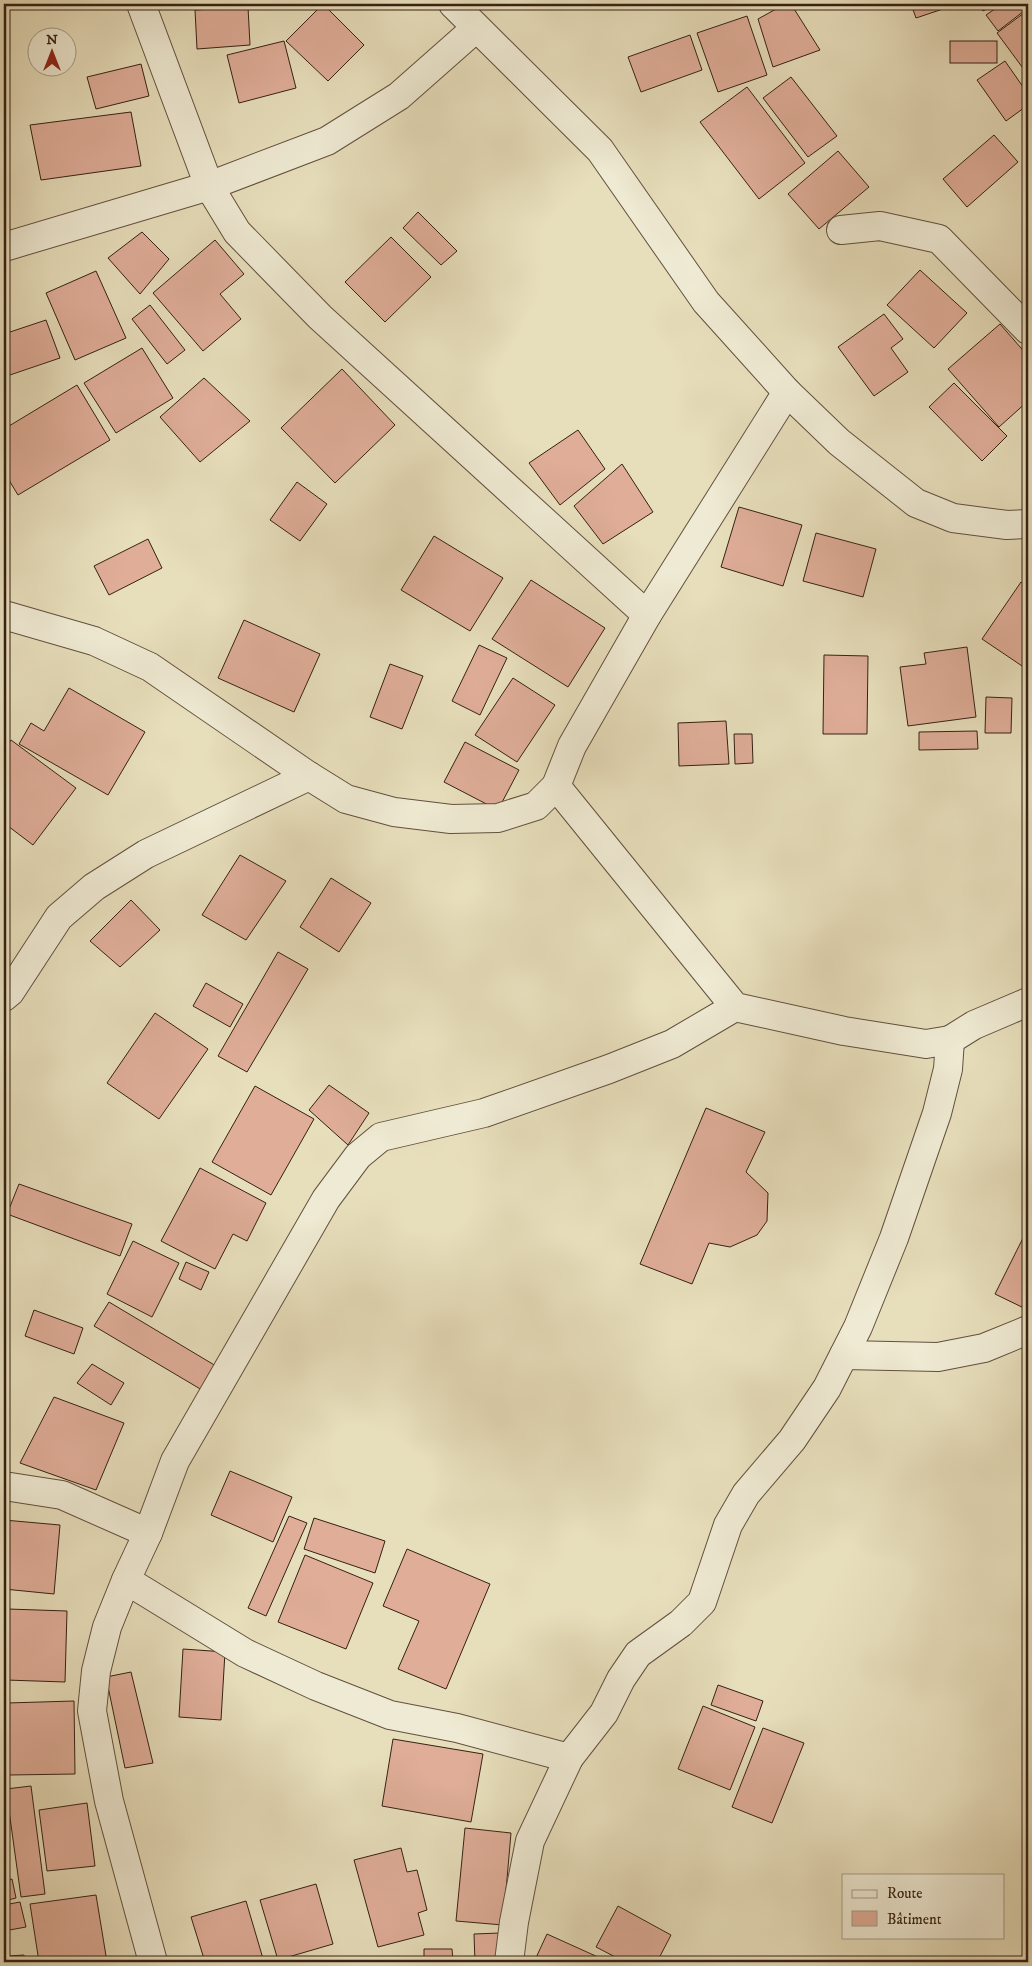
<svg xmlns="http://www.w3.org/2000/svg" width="1032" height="1966" font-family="'IM FELL DW Pica',serif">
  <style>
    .building { fill: #dfad98; stroke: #352114 }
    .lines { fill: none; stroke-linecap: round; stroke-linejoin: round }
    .street-casing { stroke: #62503e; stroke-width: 30 }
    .street { stroke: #efead3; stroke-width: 28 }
  </style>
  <rect width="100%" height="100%" fill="#e7debb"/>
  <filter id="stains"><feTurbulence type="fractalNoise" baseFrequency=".004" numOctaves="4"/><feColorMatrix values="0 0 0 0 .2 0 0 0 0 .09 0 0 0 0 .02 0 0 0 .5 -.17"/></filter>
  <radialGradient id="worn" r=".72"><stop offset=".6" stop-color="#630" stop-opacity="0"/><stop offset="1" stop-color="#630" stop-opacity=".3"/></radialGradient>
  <g class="building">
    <path d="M323,4L364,45L328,81L286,41Z"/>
    <path d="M785,4H791L820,50L773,67L758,19Z"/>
    <path d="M911,4H958L916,18Z"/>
    <path d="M978,4H996L983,11Z"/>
    <path d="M1002,4H1019L1024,11L998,31L986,15Z"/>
    <path d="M248,7L250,45L197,49L195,10Z"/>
    <path d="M1028,10V75L997,33Z"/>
    <path d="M747,16L767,75L718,92L697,33Z"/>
    <path d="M690,35L702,70L641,92L628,57Z"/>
    <path d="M284,41L296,88L239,103L227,55Z"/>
    <rect x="950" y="41" width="47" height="22"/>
    <path d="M1005,61L1028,94V105L1006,121L977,80Z"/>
    <path d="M141,64L149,96L96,109L87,77Z"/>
    <path d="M791,77L837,136L808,157L763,98Z"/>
    <path d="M747,87L805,163L759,199L700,122Z"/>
    <path d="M131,112L141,166L41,180L30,125Z"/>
    <path d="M994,135L1018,162L967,207L943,179Z"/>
    <path d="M838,151L869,187L819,229L788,194Z"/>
    <path d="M418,212L457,251L441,265L403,228Z"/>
    <path d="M142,232L169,259L140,294L108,258Z"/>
    <path d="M391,237L431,277L385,322L345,282Z"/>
    <path d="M215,240L244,274L220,294L241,319L203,351L153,293Z"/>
    <path d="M920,270L967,313L934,348L887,305Z"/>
    <path d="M96,271L126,338L75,360L46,293Z"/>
    <path d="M150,305L185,350L167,364L132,319Z"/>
    <path d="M884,314L903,339L891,348L908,372L874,396L838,347Z"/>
    <path d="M46,320L60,358L4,377V334Z"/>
    <path d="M1000,324L1028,356V401L999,427L948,369Z"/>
    <path d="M142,348L173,398L116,433L84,383Z"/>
    <path d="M342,369L395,425L335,483L281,428Z"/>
    <path d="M204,378L250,421L200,462L160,417Z"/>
    <path d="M954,383L1007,436L982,461L929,407Z"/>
    <path d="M77,385L110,440L18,495L4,472V429Z"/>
    <path d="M1028,429V443L1022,437Z"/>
    <path d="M578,430L605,469L560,505L529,463Z"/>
    <path d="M622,464L653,512L603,544L574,506Z"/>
    <path d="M297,482L327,504L300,541L270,520Z"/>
    <path d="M739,507L802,525L783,586L721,567Z"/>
    <path d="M816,533L876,549L863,597L803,581Z"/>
    <path d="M434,536L503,578L470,631L401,590Z"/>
    <path d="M148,539L162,568L109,595L94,566Z"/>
    <path d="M531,580L605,628L568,687L492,639Z"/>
    <path d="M1021,582L1028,587V670L982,639Z"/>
    <path d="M244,620L320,654L294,712L218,678Z"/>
    <path d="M479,645L507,658L480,715L452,701Z"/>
    <path d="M967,647L976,717L908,726L900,667L926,664L924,653Z"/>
    <path d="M824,655L868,656L867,734H823Z"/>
    <path d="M390,664L423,676L402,729L370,717Z"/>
    <path d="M513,678L555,705L517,762L475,735Z"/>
    <path d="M69,688L145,732L108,795L19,744L31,723L44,731Z"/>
    <path d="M986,697L1012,698L1011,733H985Z"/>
    <path d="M726,721L729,764L679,766L678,723Z"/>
    <path d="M977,731L978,749L919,750V732Z"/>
    <path d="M734,734H752L753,763L735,764Z"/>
    <path d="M11,740L76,788L33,845L4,823V750Z"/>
    <path d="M465,742L519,770L498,810L444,782Z"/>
    <path d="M240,855L286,881L246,940L202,915Z"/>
    <path d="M331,878L371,903L339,952L300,927Z"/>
    <path d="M131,900L160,930L120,967L90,941Z"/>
    <path d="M278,952L308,969L247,1072L218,1056Z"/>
    <path d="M206,983L243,1004L230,1027L193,1006Z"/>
    <path d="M155,1013L208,1049L159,1119L107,1083Z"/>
    <path d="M329,1085L369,1113L348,1145L309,1110Z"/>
    <path d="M255,1086L314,1119L271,1195L212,1162Z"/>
    <path d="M706,1108L765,1132L746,1172L768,1193L767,1221L757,1235L730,1247L709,1243L692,1284L640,1264Z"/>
    <path d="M200,1168L266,1203L247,1241L233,1234L215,1269L161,1241Z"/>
    <path d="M19,1184L132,1224L120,1256L7,1214Z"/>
    <path d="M1028,1228V1310L995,1294Z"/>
    <path d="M133,1241L179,1263L152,1317L107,1294Z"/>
    <path d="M186,1262L209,1272L201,1290L179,1279Z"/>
    <path d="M109,1302L216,1366L202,1390L94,1326Z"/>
    <path d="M34,1310L83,1328L74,1354L25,1336Z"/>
    <path d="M92,1364L124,1383L111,1405L77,1383Z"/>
    <path d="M54,1397L124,1423L96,1490L20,1463Z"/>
    <path d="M230,1471L292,1497L273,1542L211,1515Z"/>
    <path d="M289,1516L307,1523L266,1616L248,1608Z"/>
    <path d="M314,1518L385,1541L375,1573L304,1549Z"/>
    <path d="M4,1520L60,1525L54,1594L4,1589Z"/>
    <path d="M407,1549L490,1584L446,1689L398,1669L419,1621L383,1606Z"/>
    <path d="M305,1555L373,1583L346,1649L278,1622Z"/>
    <path d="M8,1609L67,1611L65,1682L6,1680Z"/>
    <path d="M183,1649L225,1652L221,1720L179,1717Z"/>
    <path d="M131,1672L153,1763L125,1768L106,1677Z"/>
    <path d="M718,1685L763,1701L756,1721L711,1705Z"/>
    <path d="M74,1701L75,1774L9,1775L7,1703Z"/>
    <path d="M703,1706L755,1727L730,1790L678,1769Z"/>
    <path d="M763,1728L804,1743L772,1823L732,1807Z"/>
    <path d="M393,1739L483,1754L471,1822L382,1806Z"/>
    <path d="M31,1786L45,1894L21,1897L6,1789Z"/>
    <path d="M87,1803L95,1866L47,1871L39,1810Z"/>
    <path d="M4,1815L7,1830L4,1831Z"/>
    <path d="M465,1828L511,1833L503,1925L456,1921Z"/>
    <path d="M401,1848L407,1872L417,1870L427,1910L418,1913L424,1935L378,1947L354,1860Z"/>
    <path d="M12,1879L16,1898L4,1901V1881Z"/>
    <path d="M316,1884L333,1944L278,1960L260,1900Z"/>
    <path d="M96,1895L107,1962H39L30,1904Z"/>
    <path d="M246,1901L264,1962H205L191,1917Z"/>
    <path d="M20,1902L26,1927L4,1931V1905Z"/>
    <path d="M618,1906L671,1935L657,1962H625L596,1947Z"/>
    <path d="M500,1933L502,1962H475L474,1934Z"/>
    <path d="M547,1934L609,1962H534Z"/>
    <path d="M424,1949H452L453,1962H424Z"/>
    <path d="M24,1955L25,1962H8V1956Z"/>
  </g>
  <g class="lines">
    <defs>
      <g id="street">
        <path d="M141,4L209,186L237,232L320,317L647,615"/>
        <path d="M453,4L600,150L706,302L787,392L839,442L916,503L953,518L1007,525L1028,524"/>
        <path d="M841,230L880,226L939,239L1028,330"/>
        <path d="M4,247L209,186L327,141L399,96L476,28"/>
        <path d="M4,615L94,641L150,667L309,776L346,799L394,812L451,819L498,818L536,806L556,786L572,746L647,615L787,392"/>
        <path d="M4,997L10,992L59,917L94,887L146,854L309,776"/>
        <path d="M950,1040L974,1025L1028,1002"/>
        <path d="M844,1355L938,1357L984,1348L1028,1330"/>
        <path d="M4,1486L62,1495L148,1533"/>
        <path d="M126,1580L245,1653L316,1686L390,1715L457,1728L569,1758"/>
        <path d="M153,1962L109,1801L92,1711L96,1671L107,1627L126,1580L148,1533L175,1461L326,1199L358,1156L381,1137L484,1113L609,1069L672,1044L735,1007"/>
        <path d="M509,1962L514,1922L530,1841L569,1758L604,1713L621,1679L638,1654L681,1623L702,1602L728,1525L746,1494L792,1440L827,1388L858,1327L894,1238L937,1113L948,1069L950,1040L926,1044L844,1031L735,1007L556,786"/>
      </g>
    </defs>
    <use href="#street" class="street-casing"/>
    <use href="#street" class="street"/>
  </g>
  <rect width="1032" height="1966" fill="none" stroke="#e7debb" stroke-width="20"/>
  <rect x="5" y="5" width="1022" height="1956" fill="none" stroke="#352114" stroke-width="2.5"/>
  <rect x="10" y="10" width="1012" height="1946" fill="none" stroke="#352114"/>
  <rect x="842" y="1874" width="162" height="65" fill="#efead3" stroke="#a59a87"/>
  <rect x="852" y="1890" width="25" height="8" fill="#efead3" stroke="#a59a87"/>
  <text x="887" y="1898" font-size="15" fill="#352114">Route</text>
  <rect x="852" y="1911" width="25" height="15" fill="#dfad98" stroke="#a59a87"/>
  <text x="887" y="1924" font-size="15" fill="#352114">Bâtiment</text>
  <g transform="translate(52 52)"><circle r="24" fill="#efead3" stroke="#a59a87"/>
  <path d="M0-4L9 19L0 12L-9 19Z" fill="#8f2418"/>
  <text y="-8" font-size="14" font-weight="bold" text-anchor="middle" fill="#352114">N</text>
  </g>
  <rect width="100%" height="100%" filter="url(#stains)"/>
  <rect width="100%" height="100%" fill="url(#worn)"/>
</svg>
